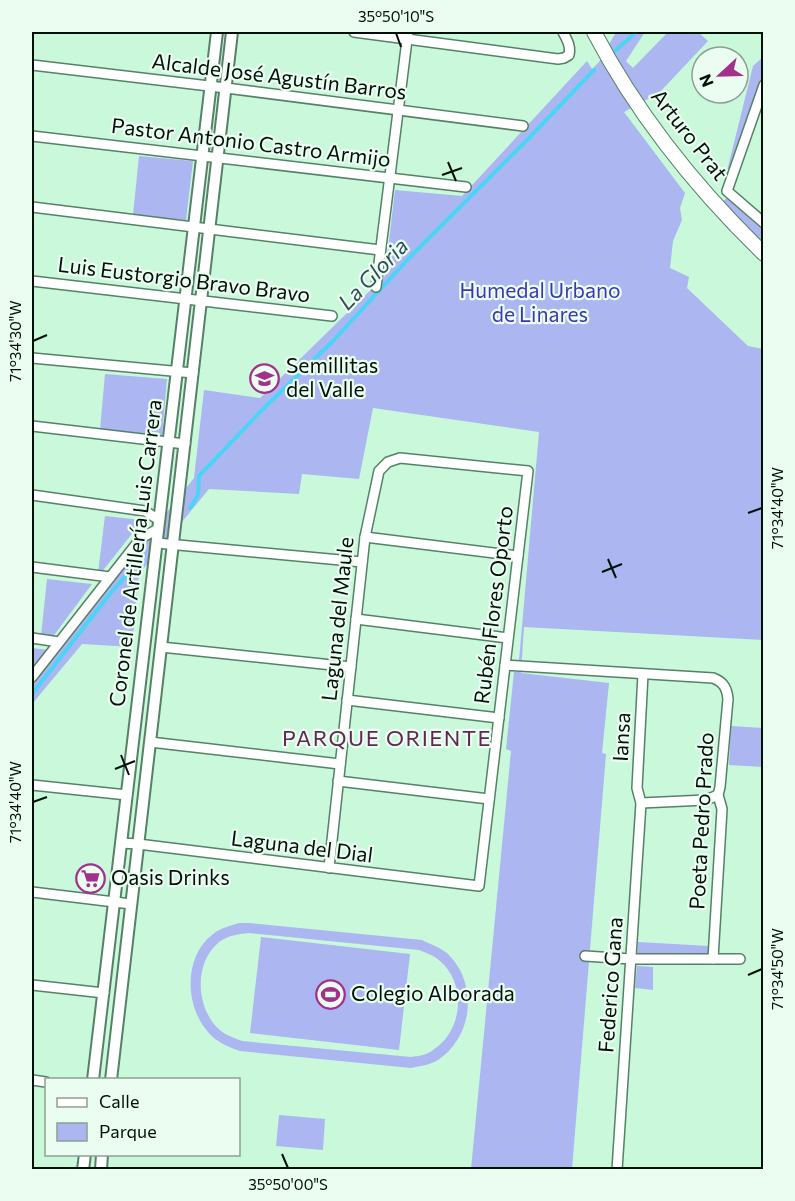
<svg xmlns="http://www.w3.org/2000/svg" width="795" height="1201" font-family="Commissioner,sans-serif">
  <style>
    .green { fill: #acb6f1; fill-rule: evenodd }
    .lines { fill: none; stroke-linecap: round; stroke-linejoin: round }
    .stream { stroke: #4bd4f6; stroke-width: 4 }
    .minor-casing { stroke: #568167; stroke-width: 12 }
    .tertiary-casing { stroke: #568167; stroke-width: 14 }
    .primary-casing { stroke: #568167; stroke-width: 16 }
    .minor { stroke: #fff; stroke-width: 9 }
    .tertiary { stroke: #fff; stroke-width: 10 }
    .primary { stroke: #fff; stroke-width: 14 }
    .ticks { fill: none; stroke: #021108; stroke-width: 2 }
    .labels { text-anchor: middle; stroke-width: 4.5; stroke-linejoin: round; paint-order: stroke }
    .street-label { font-size: 21px; fill: #021108; stroke: #ebfdf1 }
    .park-label { font-size: 21px; fill: #3d36b0; stroke: #ebfdf1 }
    .poi-label { font-size: 21px; fill: #021108; stroke: #ebfdf1; text-anchor: start }
    .water-label { font-size: 22px; font-style: italic; fill: #304d56; stroke: #ebfdf1 }
    .neighbourhood-label { font-size: 22px; letter-spacing: 1.5px; fill: #602752; stroke: #ebfdf1 }
    .neatline { fill: none; stroke: #021108; stroke-width: 2 }
    .ticks-label { font-size: 15px; text-anchor: middle; fill: #021108 }
  </style>
  <rect width="100%" height="100%" fill="#c9f8db"/>
  <g class="green">
    <path d="M616,32H645L626,61L633,68L668,32H698L708,41L659,93L624,112L685,193L680,208L682,220L673,241L670,268L689,277L687,288L748,346L763,349V640L524,627L521,673L609,683L602,753L606,754L572,1169H471L511,751L506,749L514,672H518L539,432L373,408L359,479L302,474L299,494L209,489L139,574L132,647L82,644L32,704V682L194,478L204,390L260,398L385,276L395,190L462,196L587,61L592,69L599,62Z"/>
    <path d="M763,57V74L725,179L753,66Z"/>
    <path d="M139,156L193,161L186,220L133,215Z"/>
    <path d="M727,198L763,230V243L723,201Z"/>
    <path d="M105,374L167,379L162,436L100,430Z"/>
    <path d="M105,516L141,520L142,521L101,573H98Z"/>
    <path d="M47,579L92,584L52,638L41,636Z"/>
    <path d="M32,648L48,650L32,670Z"/>
    <path d="M731,726L763,728V767L729,765Z"/>
    <path d="M239,923H249L422,940C430,944 439,947 447,953C478,982 474,1036 438,1060C430,1065 420,1066 411,1068L240,1051C228,1047 216,1042 208,1032C185,1006 183,957 213,934C220,928 230,926 239,923ZM249,933L419,950C426,953 434,955 440,961C467,984 463,1031 433,1050C427,1055 419,1056 411,1057L242,1041C235,1038 227,1036 221,1031C196,1011 193,964 218,943C226,936 238,934 249,933Z"/>
    <path d="M261,937L410,954L399,1050L250,1033Z"/>
    <path d="M638,942L709,946L708,954L637,956Z"/>
    <path d="M637,966L653,967V990L635,988Z"/>
    <path d="M279,1115L325,1119L323,1150L276,1146Z"/>
  </g>
  <g class="lines">
    <g class="stream">
      <path d="M615,51L636,32"/>
      <path d="M190,508L198,495L199,476L262,410L333,341L409,258L528,139L594,70"/>
      <path d="M32,694L109,595L144,555"/>
    </g>
    <defs>
      <g id="minor">
        <path d="M354,32L558,59L564,58L569,55C571,46 567,40 563,32"/>
        <path d="M32,65L226,88L523,126"/>
        <path d="M764,85L727,191L764,223"/>
        <path d="M32,136L466,187"/>
        <path d="M32,207L380,250"/>
        <path d="M32,281L332,316"/>
        <path d="M376,287L408,32"/>
        <path d="M32,358L193,373"/>
        <path d="M32,426L185,444"/>
        <path d="M32,495L145,511L159,520"/>
        <path d="M365,537L518,556"/>
        <path d="M157,543L362,562"/>
        <path d="M32,567L110,577"/>
        <path d="M356,619L508,638"/>
        <path d="M32,638L59,642"/>
        <path d="M161,647L351,667"/>
        <path d="M505,665L713,678C724,682 727,689 728,699L720,787L718,795L722,809L713,959"/>
        <path d="M32,677L141,538L158,529"/>
        <path d="M347,700L499,718"/>
        <path d="M150,742L340,764"/>
        <path d="M338,781L489,799"/>
        <path d="M32,785L127,795"/>
        <path d="M641,803L706,800L718,795"/>
        <path d="M121,843L138,844L479,886L528,471L400,458L388,462L379,471L365,537L329,868"/>
        <path d="M32,892L131,904"/>
        <path d="M585,956L631,959H740"/>
        <path d="M32,985L104,993"/>
        <path d="M32,1080L46,1082"/>
        <path d="M617,1170L641,803L637,788L643,674"/>
      </g>
      <g id="tertiary">
        <path d="M93,1080L217,32"/>
        <path d="M111,1080L232,32"/>
        <path d="M83,1170L85,1154"/>
        <path d="M101,1170L102,1154"/>
      </g>
      <path id="primary" d="M594,32C637,114 697,189 764,254"/>
    </defs>
    <use href="#minor" class="minor-casing"/>
    <use href="#tertiary" class="tertiary-casing"/>
    <use href="#primary" class="primary-casing"/>
    <use href="#minor" class="minor"/>
    <use href="#tertiary" class="tertiary"/>
    <use href="#primary" class="primary"/>
  </g>
  <path class="ticks" d="M396,33L401,47M448,162L456,181M442,175L462,168M33,341L47,335M748,513L762,508M608,559L616,578M602,572L622,564M121,755L129,775M115,769L135,761M33,802L47,797M748,975L762,969M282,1154L288,1168"/>
  <defs>
    <symbol id="school-ring" viewBox="-11 -11 22 22"><circle r="9.5" fill="#ebfdf1" stroke="#a3308b" stroke-width="1.5"/><path d="M0-5L7-2L0 1L-7-2ZM-4 1L0 2.5L4 1V4Q0 6-4 4Z" fill="#a3308b"/></symbol>
    <symbol id="supermarket-ring" viewBox="-11 -11 22 22"><circle r="9.5" fill="#ebfdf1" stroke="#a3308b" stroke-width="1.5"/><path d="M-6-5.5h2.5l.6 2H6L4.5 2H-2.5L-4.4-4H-6ZM-1.5 3.2a1.3 1.3 0 1 0 .1 0ZM3 3.2a1.3 1.3 0 1 0 .1 0Z" fill="#a3308b"/></symbol>
    <symbol id="stadium-ring" viewBox="-11 -11 22 22"><circle r="9.5" fill="#ebfdf1" stroke="#a3308b" stroke-width="1.5"/><path d="M0-5a6.5 5 0 1 0 0 10a6.5 5 0 1 0 0-10ZM-3.5-1.8h7v3.6h-7Z" fill="#a3308b"/></symbol>
  </defs>
  <g fill-rule="evenodd">
    <use href="#school-ring" x="248" y="362" width="33" height="33"/>
    <use href="#supermarket-ring" x="74" y="862" width="33" height="33"/>
    <use href="#stadium-ring" x="314" y="978" width="33" height="33"/>
  </g>
  <g class="labels">
    <g class="street-label">
      <text transform="translate(279 77) rotate(7)" y="7">Alcalde José Agustín Barros</text>
      <text transform="translate(689 135) rotate(52)" y="7">Arturo Prat</text>
      <text transform="translate(251 143) rotate(7)" y="7">Pastor Antonio Castro Armijo</text>
      <text transform="translate(184 280) rotate(7)" y="7">Luis Eustorgio Bravo Bravo</text>
      <text transform="translate(136 553) rotate(-83)" y="7">Coronel de Artillería Luis Carrera</text>
      <text transform="translate(494 605) rotate(-83)" y="7">Rubén Flores Oporto</text>
      <text transform="translate(338 619) rotate(-84)" y="7">Laguna del Maule</text>
      <text transform="translate(622 737) rotate(-87)" y="7">Iansa</text>
      <text transform="translate(702 821) rotate(-87)" y="7">Poeta Pedro Prado</text>
      <text transform="translate(302 847) rotate(7)" y="7">Laguna del Dial</text>
      <text transform="translate(611 985) rotate(-86)" y="7">Federico Gana</text>
    </g>
    <g class="park-label">
      <text x="540" y="298">Humedal Urbano<tspan x="540" dy="24">de Linares</tspan></text>
    </g>
    <g class="poi-label">
      <text x="286" y="373">Semillitas<tspan x="286" dy="24">del Valle</tspan></text>
      <text x="111" y="885">Oasis Drinks</text>
      <text x="351" y="1001">Colegio Alborada</text>
    </g>
    <g class="water-label">
      <text transform="translate(373 274) rotate(-46)" y="8">La Gloria</text>
    </g>
    <g class="neighbourhood-label">
      <text x="387" y="746">PARQUE ORIENTE</text>
    </g>
  </g>
  <rect width="795" height="1201" fill="none" stroke="#ebfdf1" stroke-width="66"/>
  <rect x="45" y="1078" width="195" height="78" fill="#ebfdf1" stroke="#8e9f94" stroke-width="1.5"/>
  <rect x="57" y="1098" width="30" height="9" fill="#ffffff" stroke="#8e9f94" stroke-width="1.5"/>
  <text x="99" y="1108" font-size="18" fill="#021108">Calle</text>
  <rect x="57" y="1123" width="30" height="18" fill="#acb6f1" stroke="#8e9f94" stroke-width="1.5"/>
  <text x="99" y="1138" font-size="18" fill="#021108">Parque</text>
  <g transform="translate(720 75) rotate(248)"><circle r="28" fill="#ebfdf1" stroke="#8e9f94" stroke-width="1.5"/>
  <path d="M0-4.5L10 22L0 15L-10 22Z" fill="#a3308b"/>
  <text y="-9" font-size="16" font-weight="bold" text-anchor="middle" fill="#021108">N</text>
  </g>
  <rect x="33" y="33" width="729" height="1135" class="neatline"/>
  <g class="ticks-label">
    <text x="396" y="22">35°50'10"S</text>
    <text transform="translate(16 341) rotate(-90)" y="5">71°34'30"W</text>
    <text transform="translate(778 508) rotate(-90)" y="5">71°34'40"W</text>
    <text transform="translate(16 802) rotate(-90)" y="5">71°34'40"W</text>
    <text transform="translate(778 969) rotate(-90)" y="5">71°34'50"W</text>
    <text x="288" y="1190">35°50'00"S</text>
  </g>
</svg>
